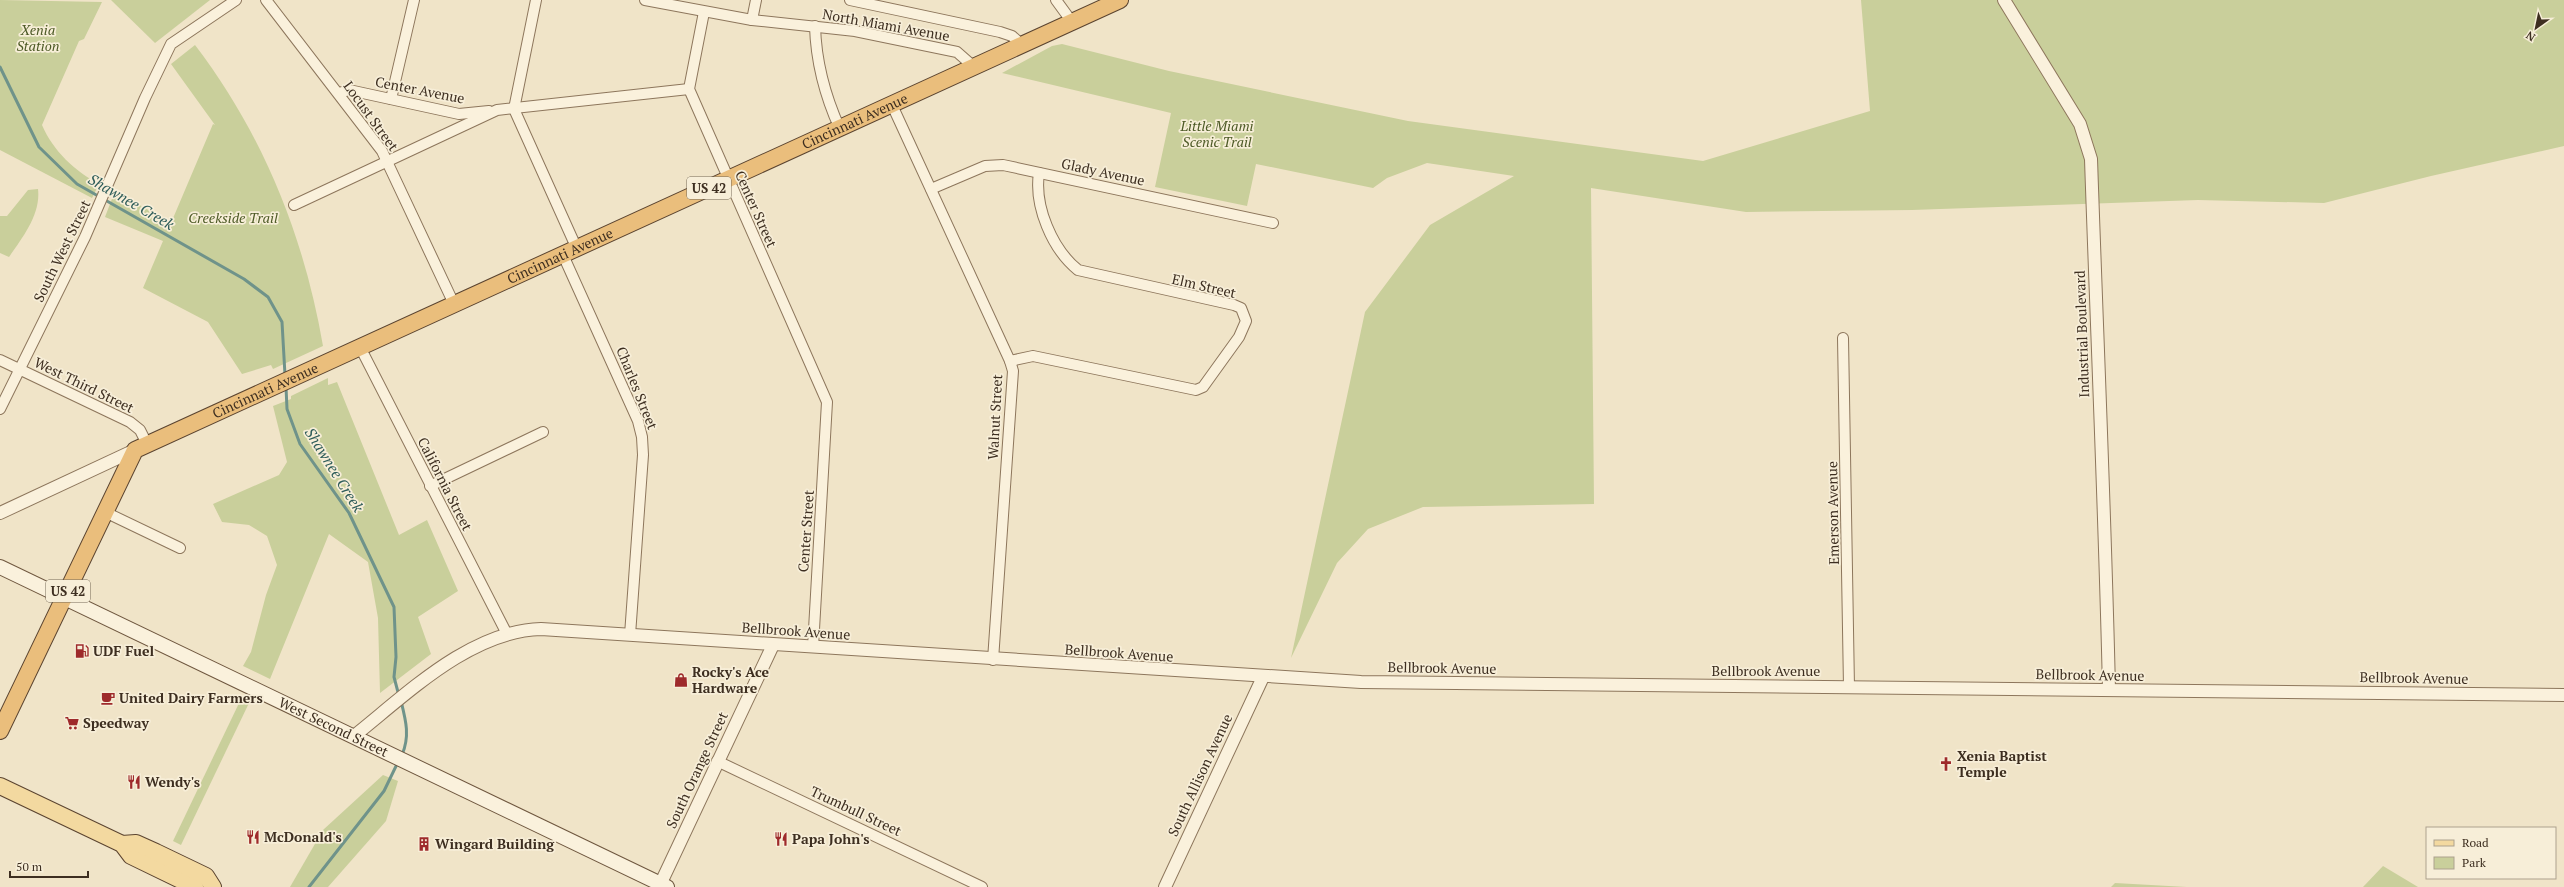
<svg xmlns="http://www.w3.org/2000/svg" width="2564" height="887" font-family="'PT Serif',serif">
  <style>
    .green { fill: #c9cf9b }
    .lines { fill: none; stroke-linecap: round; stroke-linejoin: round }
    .stream { stroke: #6f938a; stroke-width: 3 }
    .minor-casing { stroke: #8d765c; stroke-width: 12 }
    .tertiary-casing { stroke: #8d765c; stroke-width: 14 }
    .secondary-casing { stroke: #6f573f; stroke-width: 16 }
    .primary-casing { stroke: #5b4430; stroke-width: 18 }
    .trunk-casing { stroke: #5b4430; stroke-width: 18 }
    .minor { stroke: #faf1dc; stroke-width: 10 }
    .tertiary { stroke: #faf1dc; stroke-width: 12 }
    .secondary { stroke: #faf1dc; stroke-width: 14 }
    .primary { stroke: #f3d9a0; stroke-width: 16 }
    .trunk { stroke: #eabe7c; stroke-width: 16 }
    .labels { text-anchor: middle; stroke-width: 3.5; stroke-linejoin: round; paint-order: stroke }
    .shield { fill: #f7eed8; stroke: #756857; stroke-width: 1 }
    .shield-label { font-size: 13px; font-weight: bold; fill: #3d2e20 }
    .street-label { font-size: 14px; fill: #3d2e20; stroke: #f7eed8 }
    .park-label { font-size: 14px; font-style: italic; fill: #4d5a26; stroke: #f7eed8 }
    .poi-label { font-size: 14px; font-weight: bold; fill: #3d2e20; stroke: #f7eed8; text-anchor: start }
    .water-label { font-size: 15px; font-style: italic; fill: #2f5d5a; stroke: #f7eed8 }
  </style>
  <rect width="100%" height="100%" fill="#f0e4c8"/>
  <g class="green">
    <path d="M0,0L102,2L84,39L79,41L42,125C53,151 75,171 99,184L92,198L0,150Z"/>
    <path d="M111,0H210L155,43Z"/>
    <path d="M1861,0H2564V146L2431,176L2324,203L2198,200L1912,210L1746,212L1591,188L1594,504L1423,507L1368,529L1337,563L1291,658L1365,312L1430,225L1514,176L1427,163L1387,178L1373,188L1256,164L1247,206L1155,187L1171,113L1002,73L1052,46L1062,44L1169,71L1408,121L1703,161L1870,111Z"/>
    <path d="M195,45C263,134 304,236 323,346L273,369L271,365L242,374L208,322L143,288L163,241L105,217L115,191L171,223L213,124L215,125L171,64Z"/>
    <path d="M38,189C41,214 23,237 9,257L0,253V216H7L28,190Z"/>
    <path d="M328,378V385L337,382L399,535L427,520L458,591L418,617L431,654L380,693L378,618L368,562L329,534L270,679L243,666L251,652L266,595L277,565L267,536L249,525L222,522L213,504L279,475L287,462L273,406L291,399V396Z"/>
    <path d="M241,699L249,703L181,845L173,841Z"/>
    <path d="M383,775L398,781L386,821L328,887H290L323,830Z"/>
    <path d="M2383,866L2418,887H2363Z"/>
    <path d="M2115,883L2187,887H2111Z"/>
  </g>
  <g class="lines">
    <g class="stream">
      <path d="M0,67L39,147L77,184L244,279L268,297L282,322L285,375"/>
      <path d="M286,387L287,409L300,444L349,513L394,607L396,657L394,677L399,696"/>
      <path d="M401,701C406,721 410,736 402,755"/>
      <path d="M309,887L384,791L398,762"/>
    </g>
    <defs>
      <g id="minor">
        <path d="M266,0L382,151L454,304"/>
        <path d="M536,0L514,109L577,249"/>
        <path d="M645,0L752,20L855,31L957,52L974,67"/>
        <path d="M850,0L1000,32L1012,36L1022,45"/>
        <path d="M1056,0L1072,22"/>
        <path d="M704,12L689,89L827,402L813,647"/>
        <path d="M752,20L756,0"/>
        <path d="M815,26C816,62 825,96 840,129"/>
        <path d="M339,93L349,90L459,114L489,111"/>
        <path d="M391,99L414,0"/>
        <path d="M892,105L1010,361L1013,371L993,660"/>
        <path d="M931,189L985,166L1003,165L1273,223"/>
        <path d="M294,205L497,110L689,89"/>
        <path d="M563,255L638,421L642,437L643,455L630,635"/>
        <path d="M1843,338L1849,687"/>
        <path d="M360,347L507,634"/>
        <path d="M0,360L130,422L140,430L147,444"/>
        <path d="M1010,361L1033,356L1196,390L1203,387L1239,337L1246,321L1241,308L1234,305L1078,270C1052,249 1034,206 1039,173"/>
        <path d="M0,409L85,237L145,98L171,44L236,0"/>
        <path d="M430,486L543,432"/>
        <path d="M105,512L180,548"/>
        <path d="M717,761L982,887"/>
      </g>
      <g id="tertiary">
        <path d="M2004,0L2080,124L2091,159C2097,336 2105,513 2109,690"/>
        <path d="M0,513L135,450"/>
        <path d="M354,736C407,694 470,631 541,629L1361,682L2564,695"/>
        <path d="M659,887L773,645"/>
        <path d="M1165,887L1263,677"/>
      </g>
      <g id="secondary">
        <path id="s1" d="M0,567L667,887"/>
      </g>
      <g id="primary">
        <path d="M0,786L122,844L131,856L195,887"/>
        <path d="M122,844L136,843L156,852L206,876L213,887"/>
      </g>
      <g id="trunk">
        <path id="s2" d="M0,731L135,450L1120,0"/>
      </g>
    </defs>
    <use href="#minor" class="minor-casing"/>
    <use href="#tertiary" class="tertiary-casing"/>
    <use href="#secondary" class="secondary-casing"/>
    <use href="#primary" class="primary-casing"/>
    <use href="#trunk" class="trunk-casing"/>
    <use href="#minor" class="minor"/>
    <use href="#tertiary" class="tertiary"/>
    <use href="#secondary" class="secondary"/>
    <use href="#primary" class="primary"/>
    <use href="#trunk" class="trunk"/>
  </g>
  <defs>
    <symbol id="fuel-bare" viewBox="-9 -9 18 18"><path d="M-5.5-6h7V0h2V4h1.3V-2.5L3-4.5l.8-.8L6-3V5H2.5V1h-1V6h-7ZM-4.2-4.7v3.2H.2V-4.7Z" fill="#9e2a2b" stroke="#f7eed8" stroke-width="2.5" paint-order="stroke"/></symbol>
    <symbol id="shop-bare" viewBox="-9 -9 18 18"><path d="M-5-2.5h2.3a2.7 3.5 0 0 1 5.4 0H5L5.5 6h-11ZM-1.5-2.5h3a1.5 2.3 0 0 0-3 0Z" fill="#9e2a2b" stroke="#f7eed8" stroke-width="2.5" paint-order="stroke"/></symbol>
    <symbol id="cafe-bare" viewBox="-9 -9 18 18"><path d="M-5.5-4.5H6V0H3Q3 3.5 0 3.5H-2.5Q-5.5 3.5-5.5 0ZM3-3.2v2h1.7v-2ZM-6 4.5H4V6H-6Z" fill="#9e2a2b" stroke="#f7eed8" stroke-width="2.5" paint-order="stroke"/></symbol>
    <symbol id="supermarket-bare" viewBox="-9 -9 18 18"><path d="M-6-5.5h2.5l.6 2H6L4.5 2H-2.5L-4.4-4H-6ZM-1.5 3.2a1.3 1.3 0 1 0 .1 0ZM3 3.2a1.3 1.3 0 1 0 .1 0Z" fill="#9e2a2b" stroke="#f7eed8" stroke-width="2.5" paint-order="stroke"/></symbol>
    <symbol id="church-bare" viewBox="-9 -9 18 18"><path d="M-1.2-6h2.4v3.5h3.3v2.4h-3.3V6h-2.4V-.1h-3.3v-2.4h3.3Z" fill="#9e2a2b" stroke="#f7eed8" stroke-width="2.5" paint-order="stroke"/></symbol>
    <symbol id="restaurant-bare" viewBox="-9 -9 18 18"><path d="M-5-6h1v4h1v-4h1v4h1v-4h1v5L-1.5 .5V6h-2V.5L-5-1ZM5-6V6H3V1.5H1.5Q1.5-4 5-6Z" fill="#9e2a2b" stroke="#f7eed8" stroke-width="2.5" paint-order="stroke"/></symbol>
    <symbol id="building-bare" viewBox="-9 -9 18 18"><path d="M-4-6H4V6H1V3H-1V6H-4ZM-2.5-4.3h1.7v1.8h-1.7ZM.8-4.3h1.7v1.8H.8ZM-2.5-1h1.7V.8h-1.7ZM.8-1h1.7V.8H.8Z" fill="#9e2a2b" stroke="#f7eed8" stroke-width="2.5" paint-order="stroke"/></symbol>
  </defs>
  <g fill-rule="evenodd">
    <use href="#fuel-bare" x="72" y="641" width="20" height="20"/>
    <use href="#shop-bare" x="671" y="670" width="20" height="20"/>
    <use href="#cafe-bare" x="98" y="688" width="20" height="20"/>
    <use href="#supermarket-bare" x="62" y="713" width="20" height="20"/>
    <use href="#church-bare" x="1936" y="754" width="20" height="20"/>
    <use href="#restaurant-bare" x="124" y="772" width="20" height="20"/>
    <use href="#restaurant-bare" x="243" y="827" width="20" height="20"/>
    <use href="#restaurant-bare" x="771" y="829" width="20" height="20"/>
    <use href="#building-bare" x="414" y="834" width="20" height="20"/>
  </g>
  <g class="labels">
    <g class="shield">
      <rect x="687" y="177" width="44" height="22" rx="3"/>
      <rect x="46" y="580" width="44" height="22" rx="3"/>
    </g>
    <g class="shield-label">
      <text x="709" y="193">US 42</text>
      <text x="68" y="596">US 42</text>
    </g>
    <g class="street-label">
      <text transform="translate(886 25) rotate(10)" y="5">North Miami Avenue</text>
      <text transform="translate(420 90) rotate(11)" y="5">Center Avenue</text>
      <text transform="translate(371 116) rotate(54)" y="5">Locust Street</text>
      <text dy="5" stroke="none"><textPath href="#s2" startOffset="1103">Cincinnati Avenue</textPath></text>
      <text transform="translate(1103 172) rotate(12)" y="5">Glady Avenue</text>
      <text transform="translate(756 209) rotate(66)" y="5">Center Street</text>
      <text transform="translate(62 251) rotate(-64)" y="5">South West Street</text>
      <text dy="5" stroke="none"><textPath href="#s2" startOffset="779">Cincinnati Avenue</textPath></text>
      <text transform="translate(1204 286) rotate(13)" y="5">Elm Street</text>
      <text transform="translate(2082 334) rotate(-92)" y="5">Industrial Boulevard</text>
      <text transform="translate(84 385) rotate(26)" y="5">West Third Street</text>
      <text transform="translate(637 388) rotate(68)" y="5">Charles Street</text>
      <text dy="5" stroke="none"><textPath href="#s2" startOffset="455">Cincinnati Avenue</textPath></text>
      <text transform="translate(995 417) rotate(-87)" y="5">Walnut Street</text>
      <text transform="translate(445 484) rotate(63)" y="5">California Street</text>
      <text transform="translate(1833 513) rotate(-91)" y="5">Emerson Avenue</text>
      <text transform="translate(806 531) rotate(-86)" y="5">Center Street</text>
      <text transform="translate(796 631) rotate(4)" y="5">Bellbrook Avenue</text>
      <text transform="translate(1119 653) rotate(4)" y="5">Bellbrook Avenue</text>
      <text transform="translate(1442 668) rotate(1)" y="5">Bellbrook Avenue</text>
      <text x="1766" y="676">Bellbrook Avenue</text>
      <text transform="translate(2090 675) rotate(1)" y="5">Bellbrook Avenue</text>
      <text transform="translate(2414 678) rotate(1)" y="5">Bellbrook Avenue</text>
      <text dy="5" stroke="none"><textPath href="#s1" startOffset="370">West Second Street</textPath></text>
      <text transform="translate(697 770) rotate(-65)" y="5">South Orange Street</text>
      <text transform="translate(1200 775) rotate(-65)" y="5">South Allison Avenue</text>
      <text transform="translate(856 811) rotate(25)" y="5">Trumbull Street</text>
    </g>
    <g class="park-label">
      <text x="38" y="35">Xenia<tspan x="38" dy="16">Station</tspan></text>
      <text x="1217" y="131">Little Miami<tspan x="1217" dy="16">Scenic Trail</tspan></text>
      <text x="233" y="223">Creekside Trail</text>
    </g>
    <g class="poi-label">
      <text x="93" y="656">UDF Fuel</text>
      <text x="692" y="677">Rocky's Ace<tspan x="692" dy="16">Hardware</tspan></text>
      <text x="119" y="703">United Dairy Farmers</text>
      <text x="83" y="728">Speedway</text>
      <text x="1957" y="761">Xenia Baptist<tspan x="1957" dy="16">Temple</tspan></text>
      <text x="145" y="787">Wendy's</text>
      <text x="264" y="842">McDonald's</text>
      <text x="792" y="844">Papa John's</text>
      <text x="435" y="849">Wingard Building</text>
    </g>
    <g class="water-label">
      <text transform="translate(131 202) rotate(30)" y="5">Shawnee Creek</text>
      <text transform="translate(334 470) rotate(58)" y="5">Shawnee Creek</text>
    </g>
  </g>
  <rect x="2426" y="827" width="130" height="52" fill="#f7eed8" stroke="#ada18e"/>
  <rect x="2434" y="840" width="20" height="6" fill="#f3d9a0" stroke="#ada18e"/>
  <text x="2462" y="847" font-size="12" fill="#3d2e20">Road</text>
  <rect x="2434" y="857" width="20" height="12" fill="#c9cf9b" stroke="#ada18e"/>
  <text x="2462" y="867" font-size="12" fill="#3d2e20">Park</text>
  <g transform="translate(2536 28) rotate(213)" stroke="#f7eed8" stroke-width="3" paint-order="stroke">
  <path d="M0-3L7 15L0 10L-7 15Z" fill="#3d2e20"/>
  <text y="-6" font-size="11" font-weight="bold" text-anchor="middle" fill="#3d2e20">N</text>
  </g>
  <path d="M10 871v6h78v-6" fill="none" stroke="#3d2e20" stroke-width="2"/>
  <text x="16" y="871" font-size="12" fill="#3d2e20" stroke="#f7eed8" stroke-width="3" paint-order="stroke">50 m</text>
</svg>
